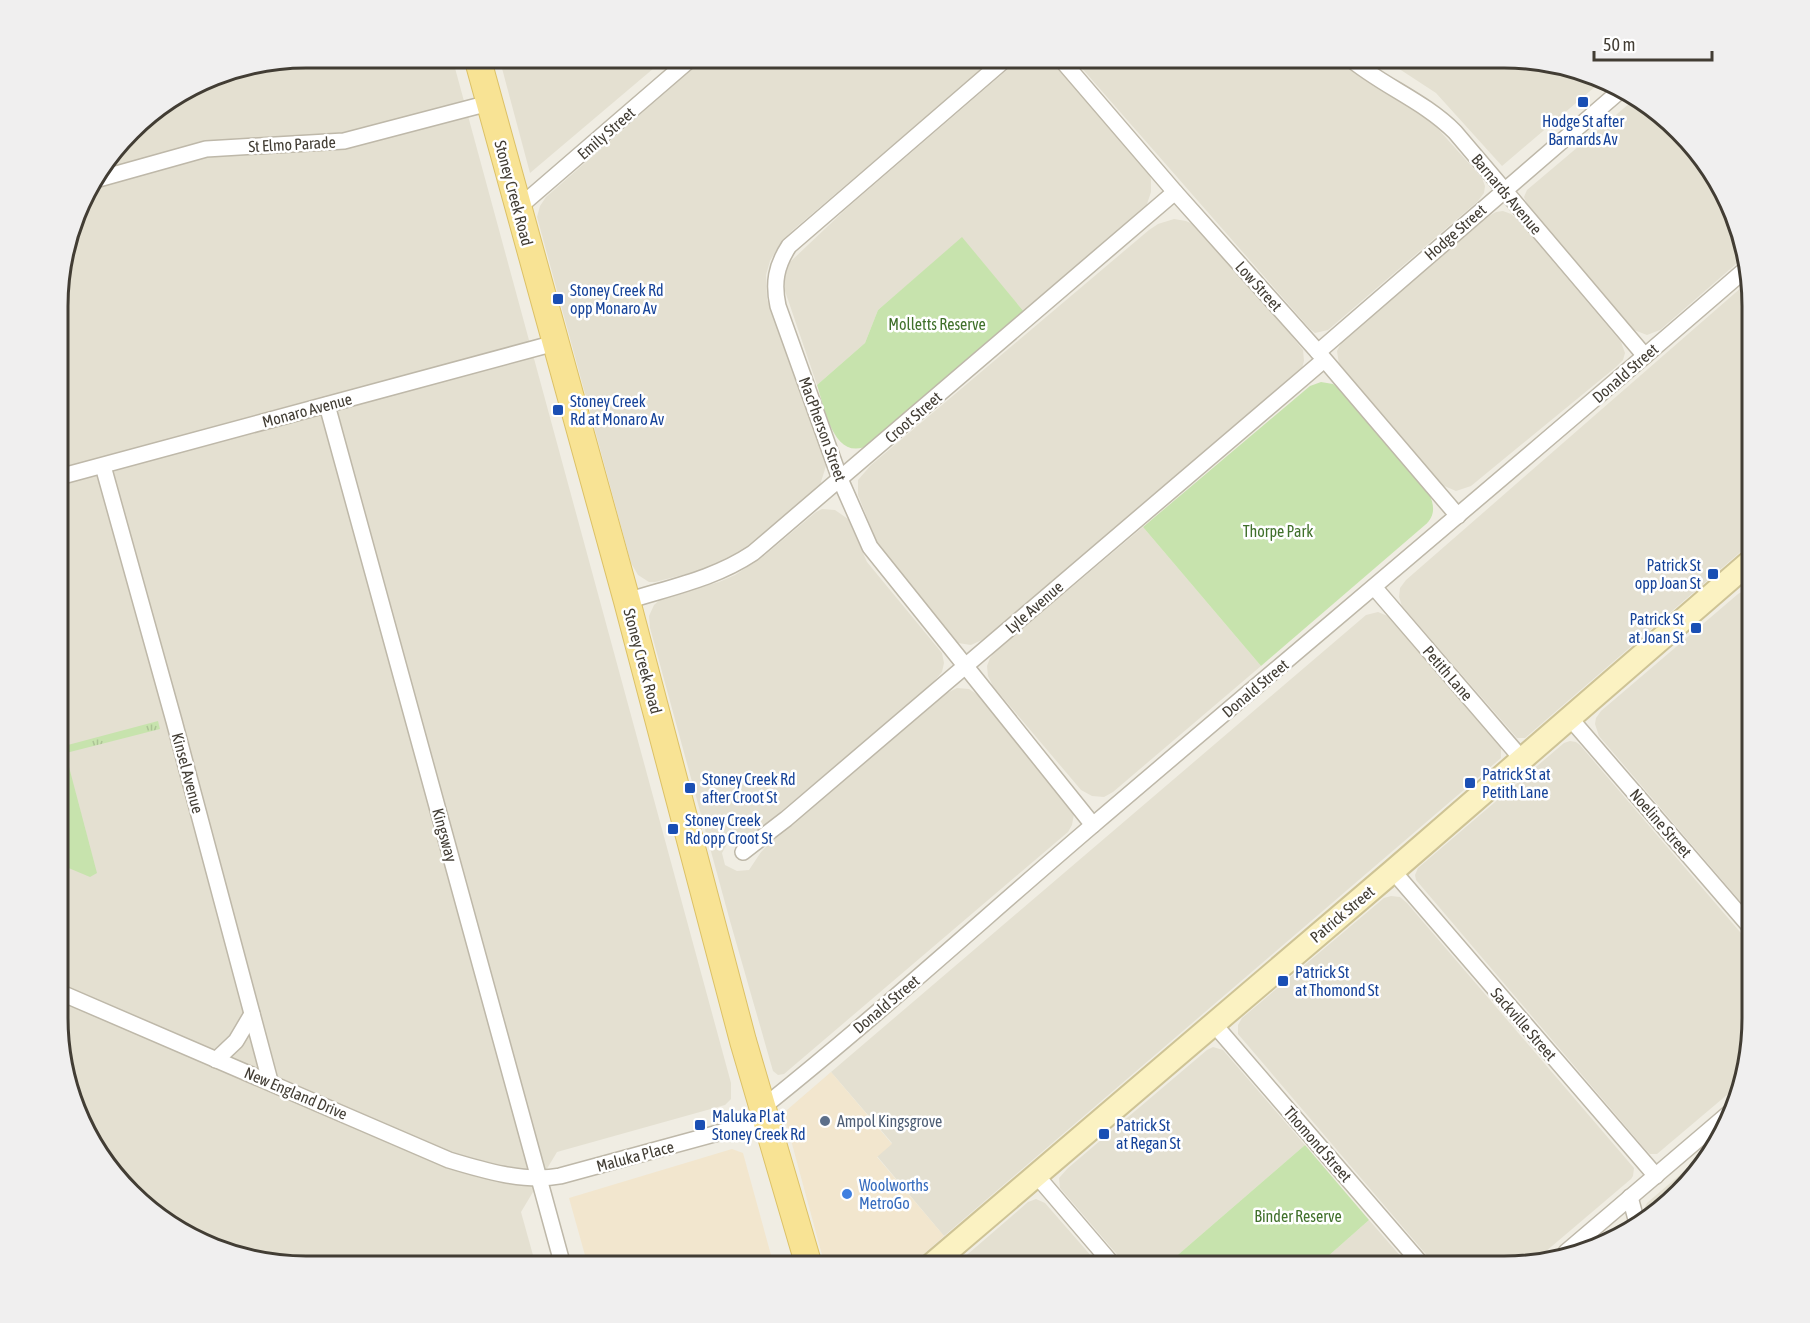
<svg xmlns="http://www.w3.org/2000/svg" width="1810" height="1323" font-family="'Asap Condensed',sans-serif">
  <style>
    .residential { fill: #e4e0d1 }
    .commercial { fill: #f2e6ce }
    .grass { fill: url(#grass-tufts) }
    .green { fill: #c7e3ad }
    .lines { fill: none; stroke-linecap: round; stroke-linejoin: round }
    .street-casing { stroke: #beb8a9; stroke-width: 18 }
    .secondary-casing { stroke: #cec395; stroke-width: 26 }
    .primary-casing { stroke: #dcc166; stroke-width: 28 }
    .street { stroke: #fff; stroke-width: 15 }
    .secondary { stroke: #fbf2c2; stroke-width: 22 }
    .primary { stroke: #f8e394; stroke-width: 26 }
    .transit-dot { fill: #1a4fb4; stroke: #fff; stroke-width: 2 }
    .service-dot { fill: #5c6f8a; stroke: #fff; stroke-width: 2 }
    .shop-dot { fill: #3f7fe0; stroke: #fff; stroke-width: 2 }
    .labels { text-anchor: middle; stroke-width: 5; stroke-linejoin: round; paint-order: stroke }
    .transit-label { font-size: 16px; fill: #164399; stroke: #fff; text-anchor: start }
    .street-label { font-size: 16px; fill: #423d34; stroke: #fff }
    .park-label { font-size: 16px; fill: #40702b; stroke: #fff }
    .service-label { font-size: 16px; fill: #4e5e75; stroke: #fff; text-anchor: start }
    .shop-label { font-size: 16px; fill: #366cbe; stroke: #fff; text-anchor: start }
    .rim { fill: none; stroke: #423d34; stroke-width: 3 }
  </style>
  <defs>
    <pattern id="grass-tufts" width="24" height="20" patternUnits="userSpaceOnUse" patternTransform="scale(1.5)"><rect width="24" height="20" fill="#c7e3ad"/><path d="M3 7l-1-3M5 7V3M7 7l1-3M15 17l-1-3M17 17v-4M19 17l1-3" fill="none" stroke="#acc495"/></pattern>
  </defs>
  <rect width="100%" height="100%" fill="#f0ede3"/>
  <g class="residential">
    <path d="M305,57H452L731,1083V1099L725,1105L557,1152L521,1212L536,1266L289,1265L210,1247L154,1215L90,1142L59,1050V273L83,195L141,119L210,76Z"/>
    <path d="M499,57H667L530,173Z"/>
    <path d="M706,57H996L793,230L780,244L770,261L766,275L767,299L824,455L826,466L820,485L763,536L736,556L710,568L655,582H649L638,575L631,563L537,217L540,206L546,197Z"/>
    <path d="M1022,57L1050,59L1147,169L1151,179V192L1145,210L1025,313L962,238L878,310L865,343L817,385L785,291V276L790,262L847,208Z"/>
    <path d="M1072,57H1338L1360,77L1418,111L1431,121L1482,178L1485,186L1484,193L1478,201L1328,330L1315,333L1310,329Z"/>
    <path d="M1381,57L1521,58L1585,70L1603,80L1502,166L1436,93Z"/>
    <path d="M1636,98L1656,108L1727,195L1744,257L1660,330L1647,335L1634,330L1527,204L1524,197L1527,190Z"/>
    <path d="M1503,211L1511,214L1518,220L1621,342L1625,353L1623,360L1616,367L1471,486L1456,491L1442,485L1390,423L1339,364L1337,351L1342,341L1489,216L1496,212Z"/>
    <path d="M1174,219L1186,221L1195,225L1263,301L1303,350L1304,361L1302,368L984,639L971,645L958,643L953,639L880,550L858,495V480L871,465L1149,230L1158,224Z"/>
    <path d="M1750,280L1752,289V542L1525,738H1517L1402,606L1399,597L1400,588L1406,580Z"/>
    <path d="M822,509L835,510L848,519L867,562L942,653L944,663L942,672L929,687L766,824L754,832L729,841L722,853L725,865L737,871L749,870L761,852L774,839L947,693L957,688L969,689L981,697L1070,802L1074,814L1072,825L1068,832L784,1074L778,1075L773,1071L730,921L650,628L649,616L654,605L662,598L719,582L735,575L765,555L816,512Z"/>
    <path d="M1143,527L1261,666L1113,792L1104,797L1092,796L1081,790L993,686L988,676L987,666L990,658L995,652Z"/>
    <path d="M1749,588L1752,589V915L1599,736L1595,724L1596,718L1601,711L1738,594Z"/>
    <path d="M1378,612L1390,617L1501,747V758L944,1236L877,1156L892,1143L831,1072L1366,615Z"/>
    <path d="M1570,741L1576,742L1580,745L1752,946V1034L1741,1083L1657,1154H1650L1645,1149L1416,880L1415,875L1418,868L1564,743Z"/>
    <path d="M1391,896L1400,897L1407,903L1634,1168L1633,1176L1631,1179L1538,1258L1505,1266H1436L1238,1034V1025L1242,1018L1384,898Z"/>
    <path d="M1213,1047L1223,1050L1305,1145L1165,1266H1127L1060,1188L1059,1178L1068,1168L1207,1050Z"/>
    <path d="M1717,1143L1702,1169L1645,1216L1644,1209L1647,1203Z"/>
    <path d="M1036,1199L1045,1203L1100,1266H954L1028,1202Z"/>
    <path d="M1369,1220L1409,1266H1317Z"/>
  </g>
  <g class="commercial">
    <path d="M831,1072L892,1144L877,1157L944,1236L910,1266H825L785,1118L787,1110Z"/>
    <path d="M732,1149L743,1153L774,1266H588L569,1198Z"/>
  </g>
  <path class="grass" d="M158,721L160,729L66,753L64,746Z"/>
  <g class="green">
    <path d="M962,237L1025,313L871,444C834,465 825,409 817,385L865,343L878,310Z"/>
    <path d="M1321,382L1333,384L1338,388L1429,494C1435,506 1435,516 1425,525L1261,666L1143,527L1310,386Z"/>
    <path d="M59,729L97,873L90,877L59,864Z"/>
    <path d="M1305,1145L1369,1220L1317,1266H1165Z"/>
  </g>
  <g class="lines">
    <defs>
      <g id="street">
        <path d="M1008,57L789,246C776,266 773,283 778,306L840,479L870,547L1093,825"/>
        <path d="M1059,57L1175,192L1318,352L1458,516"/>
        <path d="M1348,57C1382,86 1423,100 1455,132L1645,356"/>
        <path d="M95,180L206,149L344,141L489,103"/>
        <path d="M518,208L693,57"/>
        <path d="M1318,352L1621,90"/>
        <path d="M327,405L563,1266"/>
        <path d="M103,466L174,721L270,1081"/>
        <path d="M59,477L555,343"/>
        <path d="M1374,587L1522,759"/>
        <path d="M627,601C671,587 714,579 753,553L1175,192"/>
        <path d="M1569,717L1752,929"/>
        <path d="M743,852L786,819L1324,360"/>
        <path d="M1393,871L1656,1176"/>
        <path d="M59,992L449,1160C482,1170 525,1183 560,1176L766,1120"/>
        <path d="M1213,1023L1423,1266"/>
        <path d="M216,1060L236,1041L252,1014"/>
        <path d="M762,1108C876,1017 983,919 1093,825C1311,639 1531,455 1747,268"/>
        <path d="M1037,1176L1114,1266"/>
        <path d="M1630,1197L1637,1223"/>
        <path d="M1566,1252L1735,1108"/>
      </g>
      <path id="secondary" d="M930,1266L1393,871L1752,560"/>
      <path id="primary" d="M477,57L627,601L743,1041L809,1266"/>
    </defs>
    <use href="#street" class="street-casing"/>
    <use href="#secondary" class="secondary-casing"/>
    <use href="#primary" class="primary-casing"/>
    <use href="#street" class="street"/>
    <use href="#secondary" class="secondary"/>
    <use href="#primary" class="primary"/>
  </g>
  <g class="transit-dot">
    <rect x="1577" y="96" width="12" height="12" rx="3"/>
    <rect x="552" y="293" width="12" height="12" rx="3"/>
    <rect x="552" y="404" width="12" height="12" rx="3"/>
    <rect x="1707" y="568" width="12" height="12" rx="3"/>
    <rect x="1690" y="622" width="12" height="12" rx="3"/>
    <rect x="1464" y="777" width="12" height="12" rx="3"/>
    <rect x="684" y="782" width="12" height="12" rx="3"/>
    <rect x="667" y="823" width="12" height="12" rx="3"/>
    <rect x="1277" y="975" width="12" height="12" rx="3"/>
    <rect x="694" y="1119" width="12" height="12" rx="3"/>
    <rect x="1098" y="1128" width="12" height="12" rx="3"/>
  </g>
  <circle class="service-dot" cx="825" cy="1121" r="6"/>
  <circle class="shop-dot" cx="847" cy="1194" r="6"/>
  <g class="labels">
    <g class="transit-label">
      <text x="1583" y="127" text-anchor="middle">Hodge St after<tspan x="1583" dy="18">Barnards Av</tspan></text>
      <text x="570" y="296">Stoney Creek Rd<tspan x="570" dy="18">opp Monaro Av</tspan></text>
      <text x="570" y="407">Stoney Creek<tspan x="570" dy="18">Rd at Monaro Av</tspan></text>
      <text x="1701" y="571" text-anchor="end">Patrick St<tspan x="1701" dy="18">opp Joan St</tspan></text>
      <text x="1684" y="625" text-anchor="end">Patrick St<tspan x="1684" dy="18">at Joan St</tspan></text>
      <text x="1482" y="780">Patrick St at<tspan x="1482" dy="18">Petith Lane</tspan></text>
      <text x="702" y="785">Stoney Creek Rd<tspan x="702" dy="18">after Croot St</tspan></text>
      <text x="685" y="826">Stoney Creek<tspan x="685" dy="18">Rd opp Croot St</tspan></text>
      <text x="1295" y="978">Patrick St<tspan x="1295" dy="18">at Thomond St</tspan></text>
      <text x="712" y="1122">Maluka Pl at<tspan x="712" dy="18">Stoney Creek Rd</tspan></text>
      <text x="1116" y="1131">Patrick St<tspan x="1116" dy="18">at Regan St</tspan></text>
    </g>
    <g class="street-label">
      <text transform="translate(606 133) rotate(-41)" y="6">Emily Street</text>
      <text transform="translate(292 144) rotate(-3)" y="6">St Elmo Parade</text>
      <text transform="translate(514 193) rotate(75)" y="6">Stoney Creek Road</text>
      <text transform="translate(1507 194) rotate(50)" y="6">Barnards Avenue</text>
      <text transform="translate(1455 232) rotate(-41)" y="6">Hodge Street</text>
      <text transform="translate(1259 286) rotate(48)" y="6">Low Street</text>
      <text transform="translate(1625 373) rotate(-41)" y="6">Donald Street</text>
      <text transform="translate(307 410) rotate(-15)" y="6">Monaro Avenue</text>
      <text transform="translate(913 417) rotate(-41)" y="6">Croot Street</text>
      <text transform="translate(823 429) rotate(70)" y="6">MacPherson Street</text>
      <text transform="translate(1034 607) rotate(-41)" y="6">Lyle Avenue</text>
      <text transform="translate(643 661) rotate(75)" y="6">Stoney Creek Road</text>
      <text transform="translate(1448 673) rotate(49)" y="6">Petith Lane</text>
      <text transform="translate(1255 688) rotate(-40)" y="6">Donald Street</text>
      <text transform="translate(188 773) rotate(75)" y="6">Kinsel Avenue</text>
      <text transform="translate(1661 823) rotate(49)" y="6">Noeline Street</text>
      <text transform="translate(445 835) rotate(75)" y="6">Kingsway</text>
      <text transform="translate(1342 914) rotate(-40)" y="6">Patrick Street</text>
      <text transform="translate(886 1004) rotate(-40)" y="6">Donald Street</text>
      <text transform="translate(1524 1024) rotate(49)" y="6">Sackville Street</text>
      <text transform="translate(296 1093) rotate(23)" y="6">New England Drive</text>
      <text transform="translate(1318 1144) rotate(49)" y="6">Thomond Street</text>
      <text transform="translate(635 1156) rotate(-15)" y="6">Maluka Place</text>
    </g>
    <g class="park-label">
      <text x="937" y="330">Molletts Reserve</text>
      <text x="1278" y="537">Thorpe Park</text>
      <text x="1298" y="1222">Binder Reserve</text>
    </g>
    <g class="service-label">
      <text x="837" y="1127">Ampol Kingsgrove</text>
    </g>
    <g class="shop-label">
      <text x="859" y="1191">Woolworths<tspan x="859" dy="18">MetroGo</tspan></text>
    </g>
  </g>
  <path d="M0 0H1810V1323H0ZM306 68H1504A238 238 0 0 1 1742 306V1018A238 238 0 0 1 1504 1256H306A238 238 0 0 1 68 1018V306A238 238 0 0 1 306 68Z" fill="#f0efef" fill-rule="evenodd"/>
  <path class="rim" d="M306 68H1504A238 238 0 0 1 1742 306V1018A238 238 0 0 1 1504 1256H306A238 238 0 0 1 68 1018V306A238 238 0 0 1 306 68Z"/>
  <path d="M1594 51v9h118v-9" fill="none" stroke="#423d34" stroke-width="3"/>
  <text x="1603" y="51" font-size="18" fill="#423d34" stroke="#ffffff" stroke-width="4.5" paint-order="stroke">50 m</text>
</svg>
